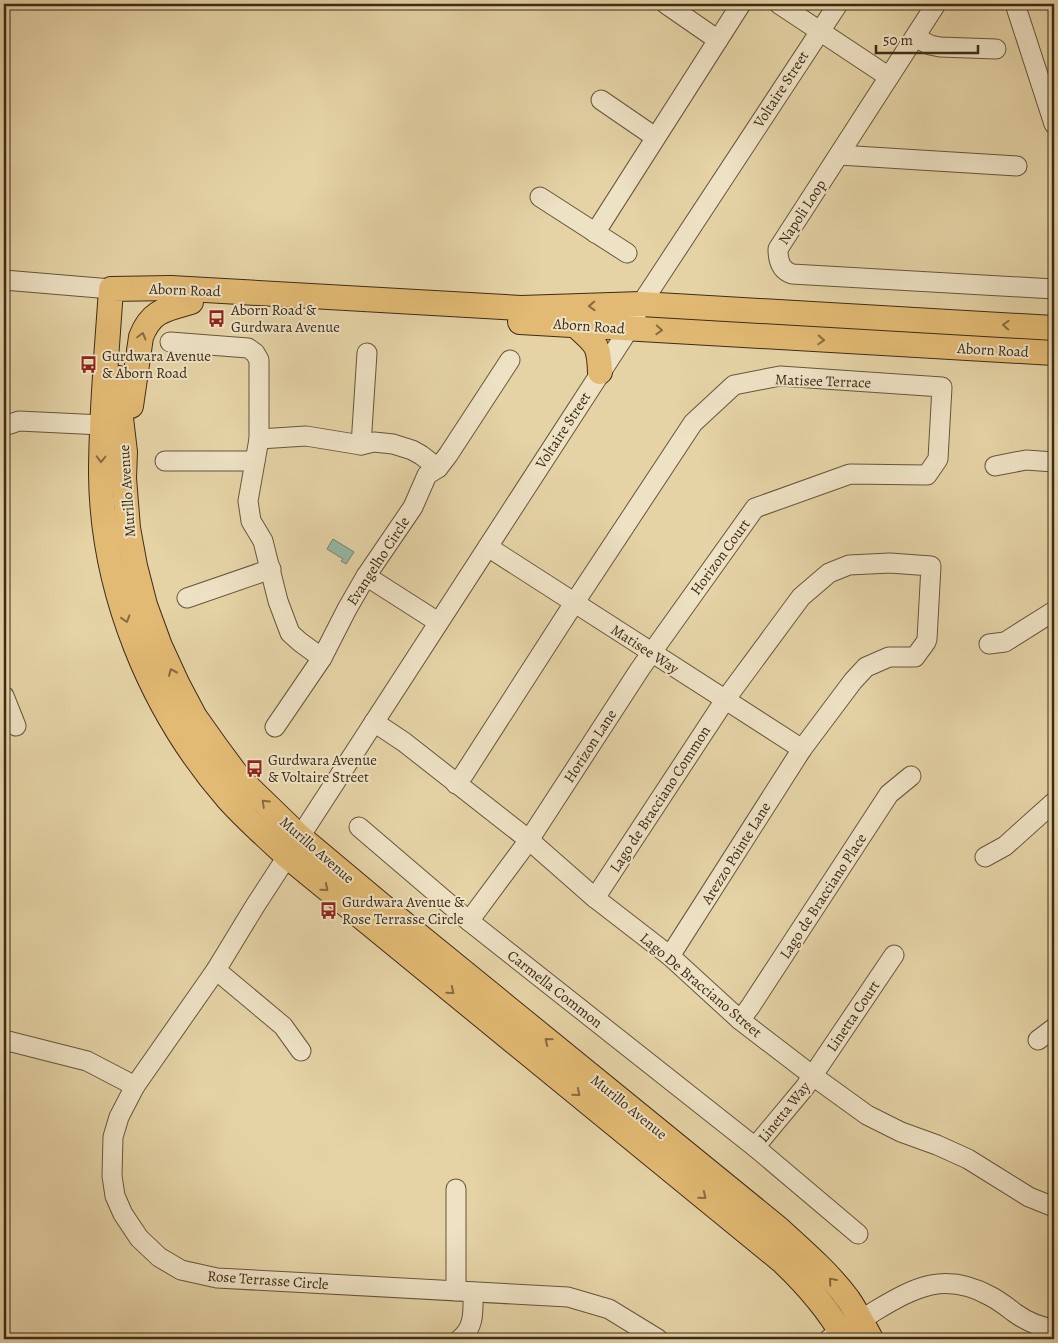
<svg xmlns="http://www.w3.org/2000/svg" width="1058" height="1343" font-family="Alegreya,serif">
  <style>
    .water { fill: #96b8a5; stroke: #72806c }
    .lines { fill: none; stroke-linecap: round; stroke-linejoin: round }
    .minor-casing { stroke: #67553b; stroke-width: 21 }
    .major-casing { stroke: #3d2b17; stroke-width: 26 }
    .minor { stroke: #eee2c5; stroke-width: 19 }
    .major { stroke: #e2ba73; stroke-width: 24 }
    .oneway { stroke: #876b40 }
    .labels { text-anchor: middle; stroke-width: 4; stroke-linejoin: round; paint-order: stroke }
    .street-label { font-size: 15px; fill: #3d2b17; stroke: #eee2c5 }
    .poi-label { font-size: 15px; fill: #3d2b17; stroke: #eee2c5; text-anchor: start }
  </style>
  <rect width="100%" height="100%" fill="#e5d3a6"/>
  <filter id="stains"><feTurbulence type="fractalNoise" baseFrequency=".004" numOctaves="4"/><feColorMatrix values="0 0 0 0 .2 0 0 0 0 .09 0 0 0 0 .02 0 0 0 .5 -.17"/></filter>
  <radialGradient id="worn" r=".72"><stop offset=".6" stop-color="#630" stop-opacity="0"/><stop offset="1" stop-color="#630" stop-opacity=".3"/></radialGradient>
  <path class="water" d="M333,539L354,552L346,564L341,561L343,559L327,549Z"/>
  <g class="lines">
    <defs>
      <g id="minor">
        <path d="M666,4L718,40"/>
        <path d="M779,4L889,77"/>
        <path d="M936,4L778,249C778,260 780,270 792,274L1054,289"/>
        <path d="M1015,4L1054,124"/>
        <path d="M915,37L930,45L940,47L996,49"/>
        <path d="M601,100L655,137"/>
        <path d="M839,155L1017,166"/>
        <path d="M540,197L627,253"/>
        <path d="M595,233L741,4"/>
        <path d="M4,280L111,289"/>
        <path d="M170,342L248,348L255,353L259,360V439L248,501L251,521L263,541L278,601L290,633L300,642L322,658"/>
        <path d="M4,426L19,421L102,425"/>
        <path d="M259,439L306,436L361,445L374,442L393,444L412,450L421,455L438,468"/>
        <path d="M361,445L367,353"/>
        <path d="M165,461H255"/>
        <path d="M995,466L1026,460L1054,462"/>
        <path d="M488,547L802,749"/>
        <path d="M366,576L438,622"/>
        <path d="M187,598L271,569"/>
        <path d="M989,644L1005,642L1054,611"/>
        <path d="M4,696L16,726"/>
        <path d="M374,722L404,742L529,840L595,898L670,956L740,1020L813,1076L867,1115L901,1132L937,1145L968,1159L1029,1197L1054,1207"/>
        <path d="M275,727L322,658L347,609L366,576L413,507L427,475L438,468L448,455L510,360"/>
        <path d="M456,784L464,774L567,614L693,423L734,385L780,376L942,387L938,459L927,475L850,474L755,508L640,669L529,840L469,921"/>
        <path d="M359,827L469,921L755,1147L858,1234"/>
        <path d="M985,857L1005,846L1054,802"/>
        <path d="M595,898L725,700L801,597L829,573L849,565L890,563L931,566L927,639L926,642L915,657H889L866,667L853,681L802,749L670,956"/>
        <path d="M216,970L283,1026L301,1051"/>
        <path d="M740,1020L750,1007L889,794L911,776"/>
        <path d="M4,1040L87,1061L135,1086"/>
        <path d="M1038,1040L1054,1028"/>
        <path d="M755,1147L805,1087L894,955"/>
        <path d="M456,1189V1291"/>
        <path d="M460,1339C475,1327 473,1310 473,1292"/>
        <path d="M658,1339L609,1309L568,1297L217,1278L181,1270L159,1257L139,1238L123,1214L115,1196L112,1176L113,1137L119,1117L135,1086L216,970L255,906L629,329L641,304L838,4"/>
        <path d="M829,1339C845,1330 860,1321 875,1311C915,1287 945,1271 990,1296C1000,1301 1007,1307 1015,1313C1026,1321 1041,1327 1054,1329"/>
      </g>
      <g id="major">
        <path d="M520,322L1054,353"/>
        <path d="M575,325C596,344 599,344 600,372"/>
        <path d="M119,378L118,393L125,452L124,478L128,528L135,566L145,605L160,646L177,683L195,717L217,748L240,779L300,837L380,904L778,1228C802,1250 828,1272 848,1299C857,1312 864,1326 871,1339"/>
        <path d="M131,406L141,337C151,310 167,309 191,302"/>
        <path d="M845,1339C829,1310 807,1285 783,1262L288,857C267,838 246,819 228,799C151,711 102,591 101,474C101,412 107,350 111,289L171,288L521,308L641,304L1054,328"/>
      </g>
    </defs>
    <use href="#minor" class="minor-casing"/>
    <use href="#major" class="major-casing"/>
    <use href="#minor" class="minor"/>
    <use href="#major" class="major"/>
  </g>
  <defs><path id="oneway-chevron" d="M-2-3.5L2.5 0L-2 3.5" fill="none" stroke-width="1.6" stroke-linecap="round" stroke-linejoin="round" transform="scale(1.25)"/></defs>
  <g class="oneway">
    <use href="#oneway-chevron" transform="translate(592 306) rotate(178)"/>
    <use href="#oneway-chevron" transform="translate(1006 325) rotate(-177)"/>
    <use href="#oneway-chevron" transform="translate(659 330) rotate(3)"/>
    <use href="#oneway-chevron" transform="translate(142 336) rotate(-75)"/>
    <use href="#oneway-chevron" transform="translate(821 340) rotate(3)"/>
    <use href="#oneway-chevron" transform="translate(101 459) rotate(91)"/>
    <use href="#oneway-chevron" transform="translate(126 619) rotate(73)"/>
    <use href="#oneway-chevron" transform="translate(172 672) rotate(-114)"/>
    <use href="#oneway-chevron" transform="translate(265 803) rotate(-136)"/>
    <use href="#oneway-chevron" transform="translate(325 888) rotate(40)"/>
    <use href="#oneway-chevron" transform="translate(451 991) rotate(39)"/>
    <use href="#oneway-chevron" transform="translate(548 1041) rotate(-141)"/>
    <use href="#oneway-chevron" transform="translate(577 1093) rotate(39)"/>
    <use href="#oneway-chevron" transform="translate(703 1196) rotate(39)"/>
    <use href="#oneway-chevron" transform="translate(832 1281) rotate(-131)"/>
  </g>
  <defs>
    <symbol id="bus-bare" viewBox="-9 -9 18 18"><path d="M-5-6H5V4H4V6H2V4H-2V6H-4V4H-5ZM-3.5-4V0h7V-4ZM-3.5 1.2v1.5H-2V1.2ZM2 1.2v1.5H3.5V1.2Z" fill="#8f2418" stroke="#eee2c5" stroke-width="2.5" paint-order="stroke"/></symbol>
  </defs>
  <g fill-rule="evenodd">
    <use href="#bus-bare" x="204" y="306" width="25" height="25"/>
    <use href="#bus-bare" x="76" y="352" width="25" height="25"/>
    <use href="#bus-bare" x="242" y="756" width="25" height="25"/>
    <use href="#bus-bare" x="316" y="898" width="25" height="25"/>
  </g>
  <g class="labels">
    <g class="street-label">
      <text transform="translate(781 89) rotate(-57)" y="5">Voltaire Street</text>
      <text transform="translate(802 212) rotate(-57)" y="5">Napoli Loop</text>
      <text transform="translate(185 290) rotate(2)" y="5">Aborn Road</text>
      <text transform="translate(589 326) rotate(4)" y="5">Aborn Road</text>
      <text transform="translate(993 350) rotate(3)" y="5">Aborn Road</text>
      <text transform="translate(823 381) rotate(2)" y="5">Matisee Terrace</text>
      <text transform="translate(563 430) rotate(-57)" y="5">Voltaire Street</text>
      <text transform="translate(127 491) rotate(-94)" y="5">Murillo Avenue</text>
      <text transform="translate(720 557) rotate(-54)" y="5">Horizon Court</text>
      <text transform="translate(378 561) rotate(-57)" y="5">Evangelho Circle</text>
      <text transform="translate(645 649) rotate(33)" y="5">Matisee Way</text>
      <text transform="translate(590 746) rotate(-57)" y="5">Horizon Lane</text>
      <text transform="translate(660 799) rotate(-57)" y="5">Lago de Bracciano Common</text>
      <text transform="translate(317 850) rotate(41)" y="5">Murillo Avenue</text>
      <text transform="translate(736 853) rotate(-58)" y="5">Arezzo Pointe Lane</text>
      <text transform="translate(823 896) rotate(-57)" y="5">Lago de Bracciano Place</text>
      <text transform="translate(701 985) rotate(40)" y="5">Lago De Bracciano Street</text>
      <text transform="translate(555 989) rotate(38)" y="5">Carmella Common</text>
      <text transform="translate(853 1016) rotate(-56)" y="5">Linetta Court</text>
      <text transform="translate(629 1107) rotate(39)" y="5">Murillo Avenue</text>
      <text transform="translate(784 1112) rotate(-51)" y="5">Linetta Way</text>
      <text transform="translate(268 1280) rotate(4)" y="5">Rose Terrasse Circle</text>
    </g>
    <g class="poi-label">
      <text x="231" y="315">Aborn Road &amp;<tspan x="231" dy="17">Gurdwara Avenue</tspan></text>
      <text x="102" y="361">Gurdwara Avenue<tspan x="102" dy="17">&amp; Aborn Road</tspan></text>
      <text x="268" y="765">Gurdwara Avenue<tspan x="268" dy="17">&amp; Voltaire Street</tspan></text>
      <text x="342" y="907">Gurdwara Avenue &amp;<tspan x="342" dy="17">Rose Terrasse Circle</tspan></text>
    </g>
  </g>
  <rect width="1058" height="1343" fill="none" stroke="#e5d3a6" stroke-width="20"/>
  <rect x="5" y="5" width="1048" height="1333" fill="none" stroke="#3d2b17" stroke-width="2.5"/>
  <rect x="10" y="10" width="1038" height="1323" fill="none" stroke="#3d2b17"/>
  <path d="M876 45v8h102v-8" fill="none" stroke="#3d2b17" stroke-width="2.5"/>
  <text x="883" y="45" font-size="15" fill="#3d2b17" stroke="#eee2c5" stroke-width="4" paint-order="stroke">50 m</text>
  <rect width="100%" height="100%" filter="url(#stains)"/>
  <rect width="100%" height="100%" fill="url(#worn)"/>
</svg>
